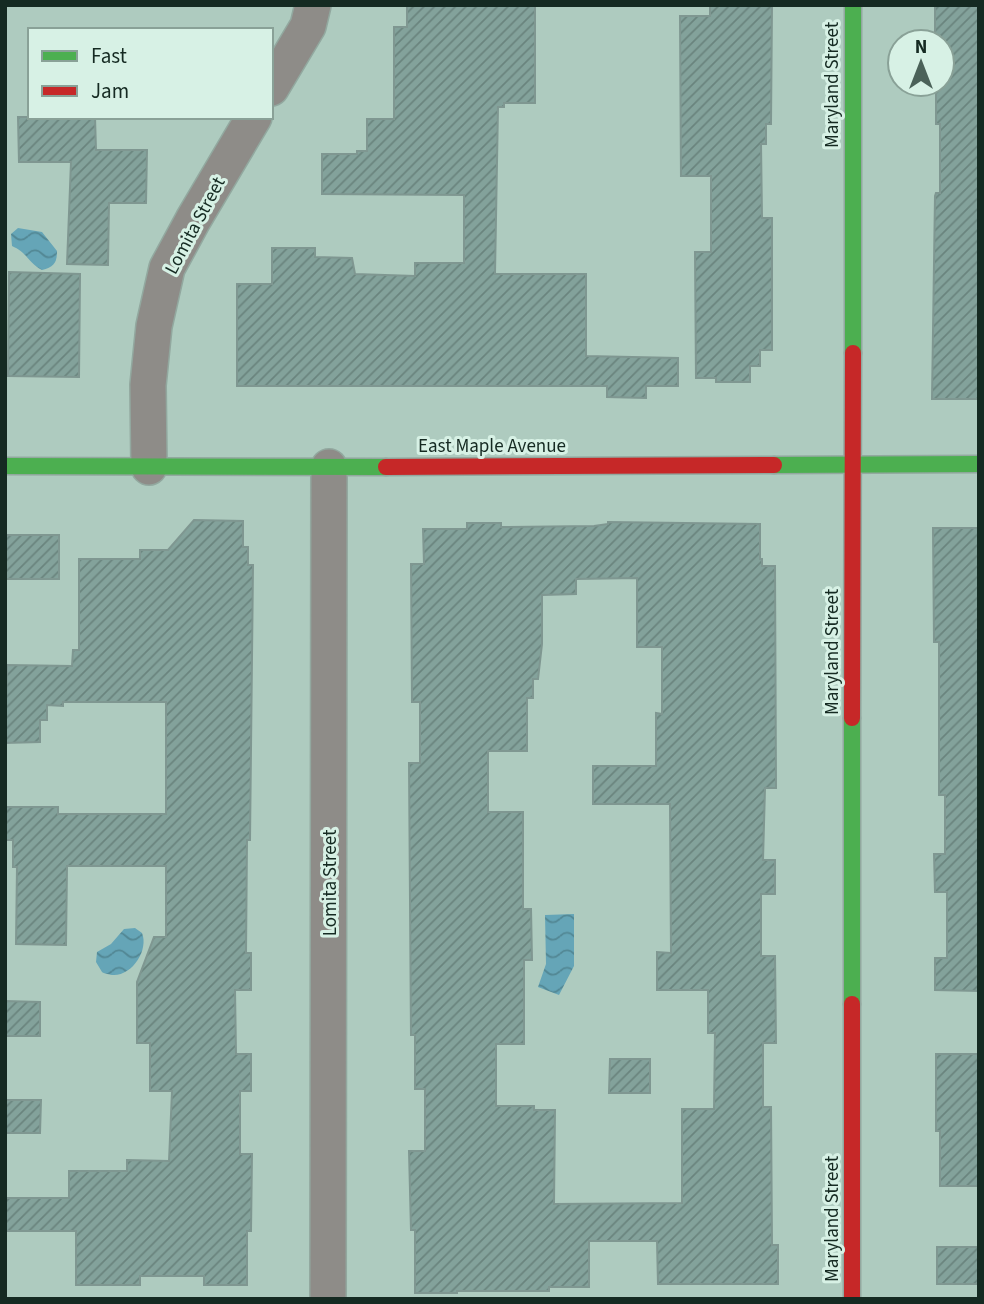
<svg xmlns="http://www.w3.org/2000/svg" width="984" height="1304" font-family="'Source Sans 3',sans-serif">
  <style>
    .water { fill: url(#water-waves) }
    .building { fill: url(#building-hatch); stroke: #7f9791; stroke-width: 2; fill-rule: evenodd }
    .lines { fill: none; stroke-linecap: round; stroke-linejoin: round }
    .street-casing { stroke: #92a89f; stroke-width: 38 }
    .fast-casing { stroke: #92a89f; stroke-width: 19 }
    .jam-casing { stroke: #92a89f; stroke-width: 19 }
    .street { stroke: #8e8c88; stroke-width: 35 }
    .fast { stroke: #4caf50; stroke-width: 16 }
    .jam { stroke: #c62828; stroke-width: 16 }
    .labels { text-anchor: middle; stroke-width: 6; stroke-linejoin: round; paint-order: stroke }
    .street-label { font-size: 19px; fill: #152a22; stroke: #d7f1e5 }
  </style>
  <defs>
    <pattern id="water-waves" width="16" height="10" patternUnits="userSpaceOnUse" patternTransform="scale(1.75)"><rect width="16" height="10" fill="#65a5b7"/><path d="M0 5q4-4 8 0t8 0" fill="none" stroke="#528794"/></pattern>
    <pattern id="building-hatch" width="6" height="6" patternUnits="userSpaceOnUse" patternTransform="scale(1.75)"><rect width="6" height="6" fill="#83a29b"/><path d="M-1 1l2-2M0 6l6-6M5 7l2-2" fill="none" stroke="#6a847e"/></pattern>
  </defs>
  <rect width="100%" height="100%" fill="#aecbbf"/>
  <g class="water">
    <path d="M18,228L42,232L57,251C57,263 54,267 42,270C28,263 28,253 12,246L11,234Z"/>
    <path d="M574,914V966L559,995L538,987L546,964L545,915Z"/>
    <path d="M135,928L142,933C149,950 132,976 113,975C111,975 103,973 102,972L96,962L97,952L111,944L124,929Z"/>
  </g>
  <g class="building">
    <path d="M407,5H535V103H504V107H498L495,274H586V356L678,358V386H646V398L607,397V386H237V284H272V248H315V257L352,258L355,274L415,276V263H464V195L322,194V154H357V151H367V119H394V27H407Z"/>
    <path d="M710,5H772L771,124H766V144H761L762,218H772V350H760V366H750V382H716V378H696L695,252H711V176H681L680,16H710Z"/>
    <path d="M935,5H979V399H932L935,196L936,193H940V124H936V84H942V42H935Z"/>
    <path d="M18,117H95L96,150H147L146,203H109L108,265L67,264L71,162H19Z"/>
    <path d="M9,272L80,274L79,377L8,376Z"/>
    <path d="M194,520L243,521V547H248V565H253L250,840H247L246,953H251V990H235L236,1054H251V1091H240V1154H252L251,1231H247V1285H204V1276H140V1285H76V1231H5V1198H69V1171H127V1160L169,1161L172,1091H150V1043H137V982L154,937H166V866H67L66,945L16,944L17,867H13V840H5V807H58V814H166V702H63V706L47,705V720H40V742L5,743L7,665L72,666L73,650H79V559H140V550H168Z"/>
    <path d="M608,522L760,524V559H762V566H775L776,788H765L763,860H775V894H761V956H775L776,1043H763V1107H771L772,1245H778V1284H658L657,1241H589V1287H549V1291H457V1293H415V1230H411L409,1151H425V1089H415V1035H411L409,763H420V702H412L411,564H424L423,529H467V523H501V527L594,526L608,524ZM637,578V647H662V714L656,713V766H593V804H670L671,953L657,952V990H708V1033H715L714,1109H682V1203L554,1204L555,1110H534V1106H496V1044H524V960H532L531,909H523V812H488V751H527V698H533V679H538L542,644V595L576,594V579Z"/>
    <path d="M933,528H979V991L935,990V958H947V892H935L934,854H945V795H939V642H934Z"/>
    <rect x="5" y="535" width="54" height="44"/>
    <path d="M5,1001L40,1002V1036H5Z"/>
    <path d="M936,1054H979V1186H940V1131H936Z"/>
    <path d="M610,1059H650V1093H609Z"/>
    <path d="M5,1100H41L40,1133H5Z"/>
    <rect x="937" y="1247" width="42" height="37"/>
  </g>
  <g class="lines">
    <defs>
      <g id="street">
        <path d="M271,88L308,26L313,5"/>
        <path d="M149,467L148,385L154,326L167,268L193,220L254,117"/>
        <path d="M328,1299L329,467"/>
      </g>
      <g id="fast">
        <path d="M853,353V5"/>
        <path d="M774,465L979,464"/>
        <path d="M5,466L386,467"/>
        <path d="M852,1004V718"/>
      </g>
      <g id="jam">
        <path d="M386,467L774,465"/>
        <path d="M852,718L853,353"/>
        <path d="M852,1299V1004"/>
      </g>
    </defs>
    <use href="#street" class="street-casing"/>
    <use href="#fast" class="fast-casing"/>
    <use href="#jam" class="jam-casing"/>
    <use href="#street" class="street"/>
    <use href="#fast" class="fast"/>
    <use href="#jam" class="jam"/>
  </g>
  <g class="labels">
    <g class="street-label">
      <text transform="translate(831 85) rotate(-90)" y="7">Maryland Street</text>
      <text transform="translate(194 225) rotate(-62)" y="7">Lomita Street</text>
      <text x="492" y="452">East Maple Avenue</text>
      <text transform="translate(831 652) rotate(-90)" y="7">Maryland Street</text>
      <text transform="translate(329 883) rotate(-90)" y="7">Lomita Street</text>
      <text transform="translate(831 1219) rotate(-90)" y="7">Maryland Street</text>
    </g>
  </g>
  <rect width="984" height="1304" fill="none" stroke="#152a22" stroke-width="14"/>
  <rect x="28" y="28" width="245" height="91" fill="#d7f1e5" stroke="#89a197" stroke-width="2"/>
  <rect x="42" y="51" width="35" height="10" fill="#4caf50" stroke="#89a197" stroke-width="2"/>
  <text x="91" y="63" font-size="21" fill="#152a22">Fast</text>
  <rect x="42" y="86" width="35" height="10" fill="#c62828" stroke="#89a197" stroke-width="2"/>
  <text x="91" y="98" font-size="21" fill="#152a22">Jam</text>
  <g transform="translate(921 63)"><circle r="33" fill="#d7f1e5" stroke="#89a197" stroke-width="2"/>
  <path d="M0-5L12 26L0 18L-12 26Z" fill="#4b6259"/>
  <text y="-10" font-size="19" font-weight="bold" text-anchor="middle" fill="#152a22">N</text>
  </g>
</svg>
